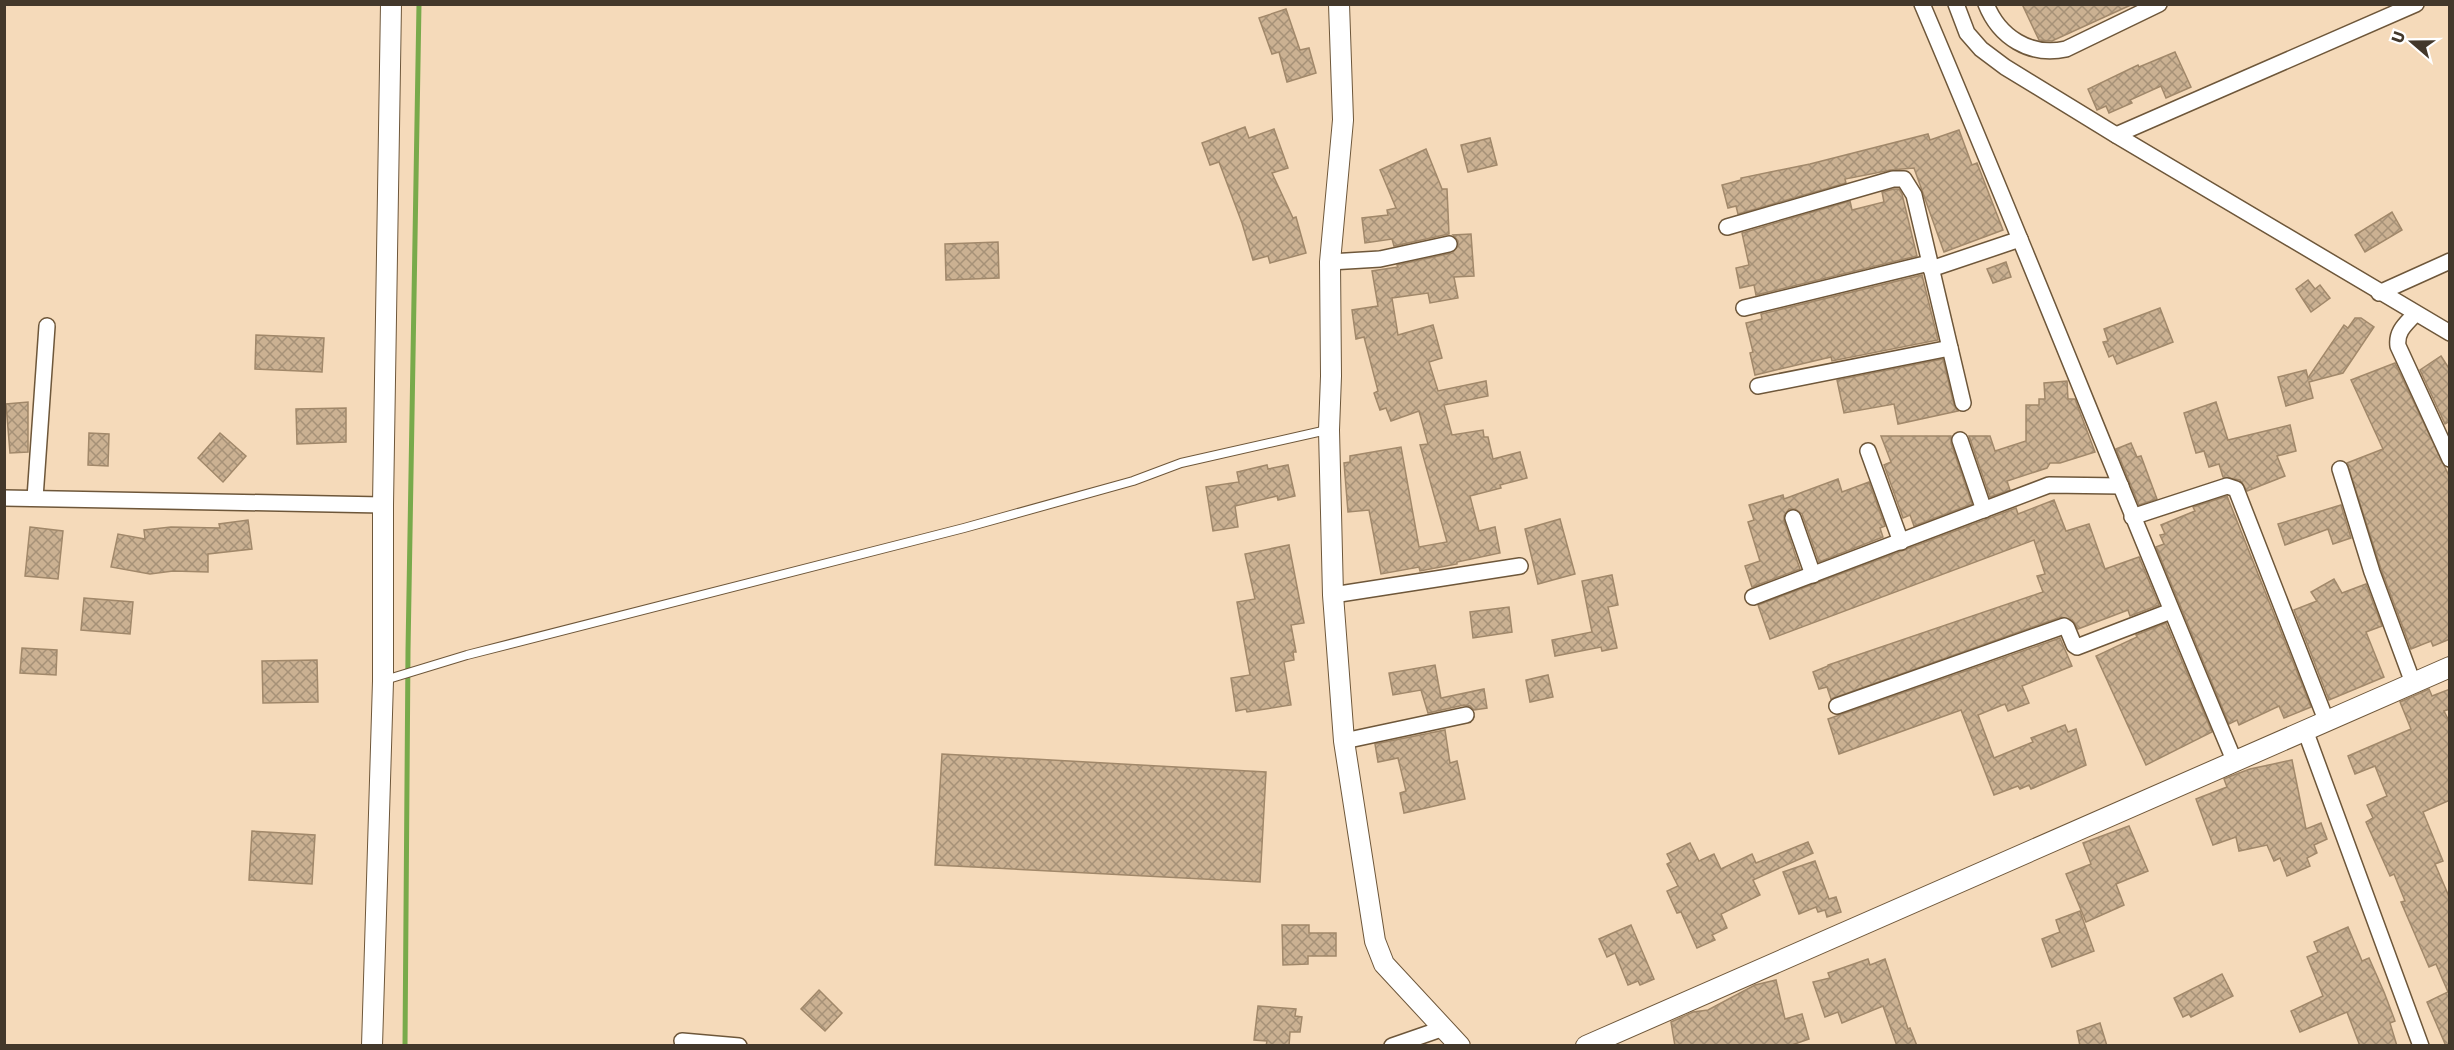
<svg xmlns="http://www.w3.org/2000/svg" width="2454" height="1050" font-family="Jost,sans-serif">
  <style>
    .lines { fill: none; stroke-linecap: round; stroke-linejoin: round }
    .stream { stroke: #78aa4b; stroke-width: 5 }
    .building { fill: url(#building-cross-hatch); stroke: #a1886a; stroke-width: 1.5 }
    .service-casing { stroke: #6e573a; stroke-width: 10 }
    .minor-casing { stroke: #6e573a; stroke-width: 18 }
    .tertiary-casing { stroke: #6e573a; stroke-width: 22 }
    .service { stroke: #fff; stroke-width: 8 }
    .minor { stroke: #fff; stroke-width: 15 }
    .tertiary { stroke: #fff; stroke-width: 20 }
  </style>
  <defs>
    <pattern id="building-cross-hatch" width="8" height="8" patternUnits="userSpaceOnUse" patternTransform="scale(1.5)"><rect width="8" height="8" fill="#cbb192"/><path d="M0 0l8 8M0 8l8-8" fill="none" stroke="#a69177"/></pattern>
  </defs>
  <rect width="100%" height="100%" fill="#f5daba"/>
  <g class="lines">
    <path class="stream" d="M405,1046L408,651L419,4"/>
  </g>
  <g class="building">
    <path d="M2022,4H2133L2052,41L2039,40Z"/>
    <path d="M1286,9L1300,50L1309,48L1316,73L1287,82L1279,52L1272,54L1259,18Z"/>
    <path d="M2175,52L2191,87L2166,98L2161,86L2130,100L2132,103L2109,113L2106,106L2097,110L2088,89L2138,65L2139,67Z"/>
    <path d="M1245,127L1249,138L1274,129L1288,168L1272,173L1293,218L1296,217L1306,253L1270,263L1268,256L1253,260L1242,223L1219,162L1210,165L1202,143Z"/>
    <path d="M1959,130L1972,165L1977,163L2003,230L1944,252L1914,168L1891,170L1845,179L1846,183L1738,214L1736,206L1728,208L1722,185L1741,180V178L1810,164L1928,134L1930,140Z"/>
    <path d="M1490,138L1497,165L1468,172L1461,145Z"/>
    <path d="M1426,149L1442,189H1447L1449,234L1394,246L1392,239L1365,243L1362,218L1388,215L1387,210L1396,208L1380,170Z"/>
    <path d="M1894,189H1899L1902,194L1917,256L1756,295L1754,285L1740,288L1736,268L1749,265L1742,233L1850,201L1852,210L1884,202L1882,192Z"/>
    <path d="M2392,212L2402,230L2365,252L2355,235Z"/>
    <path d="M1471,234L1474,276L1454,277L1458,298L1430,303L1428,293L1392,298L1398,335L1433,325L1442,358L1429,362L1438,391L1486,381L1488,396L1444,405L1452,435L1483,430L1484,437H1488L1493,459L1520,452L1527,478L1500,485L1501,488L1470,496L1479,531L1495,527L1500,553L1457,562V564L1420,571L1419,567L1381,574L1369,510L1348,512L1344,463L1350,462V456L1401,447L1419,547L1447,542L1420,445L1428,444L1419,411L1391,421L1386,408L1380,410L1374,393L1378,391L1364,337L1356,339L1352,310L1378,306L1372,271L1398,267L1397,265L1452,253L1458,246V241L1453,235Z"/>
    <path d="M998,242L999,278L946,280L945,244Z"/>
    <path d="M2006,262L2011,277L1993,283L1987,269Z"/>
    <path d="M1922,275L1938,340L1832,361L1831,357L1755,375L1750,353L1753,352L1746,323L1762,319L1761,314Z"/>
    <path d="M2308,280L2315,289L2320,285L2330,298L2311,312L2296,289Z"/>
    <path d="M2160,308L2173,342L2117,364L2113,355L2109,357L2103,342L2108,341L2104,329Z"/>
    <path d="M2355,318H2361L2374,327L2343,373L2309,382L2313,398L2286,406L2278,377L2306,370L2308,378L2344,325L2348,328Z"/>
    <path d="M256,335L324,338L322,372L255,369Z"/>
    <path d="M2441,356L2450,370V421L2445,424L2420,370Z"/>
    <path d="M1943,359L1954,405L1958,411L1898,424L1894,404L1844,413L1837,380Z"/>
    <path d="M2395,363L2450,478V639L2433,646L2431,641L2411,649L2381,569L2347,463L2383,449L2351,380Z"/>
    <path d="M2067,381L2068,399H2075L2095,452L2060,463H2050L2047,468L2007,481L2010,490L1990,497L1969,436H1990L1995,451L2026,441V405H2039V399H2045L2044,383Z"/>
    <path d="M28,402V452L10,453L6,404Z"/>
    <path d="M2216,402L2228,440L2290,425L2296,451L2277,456L2285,476L2247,491L2240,480L2223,477L2219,464L2209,467L2204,451L2196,453L2184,413Z"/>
    <path d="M346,408V442L297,444L296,409Z"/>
    <path d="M89,433L109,434L108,466L88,465Z"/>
    <path d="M220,433L246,456L223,482L198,458Z"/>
    <path d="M1881,436H1951V443L1972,504L1914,526L1910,515L1903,518L1884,465L1891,462Z"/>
    <path d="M2131,443L2137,457L2141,456L2157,499L2139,505L2116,449Z"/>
    <path d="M1267,465L1268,469L1288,465L1295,496L1278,500L1277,496L1235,506L1238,527L1213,531L1206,487L1239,482L1237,472Z"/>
    <path d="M1838,479L1842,492L1869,482L1885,526L1880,528L1883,537L1819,562L1802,514L1795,509H1789L1784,516V521L1800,569L1752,587L1745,566L1760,561L1748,522L1754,520L1749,505L1783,495L1784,499Z"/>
    <path d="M2227,496L2311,707L2284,718L2279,706L2239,725L2237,720L2229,724L2156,547L2164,544L2160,535L2165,534L2161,525L2195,511L2193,507Z"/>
    <path d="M2054,500L2066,531L2089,524L2105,569L2139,557L2159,605L2130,616L2128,610L2078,629L2072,620L2061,617L1831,699L1827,687L1819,689L1813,672L1828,666V665L2043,592L2037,576L2045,574L2034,540L1770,639L1758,605L2016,508L2018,514Z"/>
    <path d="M2341,505L2351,538L2333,544L2328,529L2285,545L2278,524Z"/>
    <path d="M1560,519L1575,574L1538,584L1525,529Z"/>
    <path d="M248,520L252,549L208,554V572L173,571L150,574L111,567L118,534L145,539L144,530L171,527L220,528L219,524Z"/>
    <path d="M30,527L63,531L58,579L25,576Z"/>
    <path d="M1289,545L1304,623L1291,625L1296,652H1293L1294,660L1284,662L1291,705L1247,712L1246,709L1236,711L1231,678L1250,675L1237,602L1255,599L1245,554Z"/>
    <path d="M1612,575L1618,605L1608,607L1617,648L1602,651L1601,647L1555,656L1552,640L1592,632L1582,581Z"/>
    <path d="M2334,579L2342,593L2366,584L2382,626L2366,632L2384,677L2329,700L2294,610L2317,601L2311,592Z"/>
    <path d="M84,598L133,602L130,634L81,630Z"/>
    <path d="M1509,607L1512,632L1473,638L1470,612Z"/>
    <path d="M2166,623L2212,732L2146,765L2096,656L2137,637L2136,635Z"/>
    <path d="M2060,638L2072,666L2022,686L2029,703L2008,711L2005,704L1978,715L1994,758L2033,742L2031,738L2065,725L2068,732L2076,729L2086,765L2031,789L2029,785L2020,789L2018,786L1994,795L1961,710L1839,754L1828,719Z"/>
    <path d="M22,648L57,650L56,675L20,673Z"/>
    <path d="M317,660L318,702L263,703L262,661Z"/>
    <path d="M1435,665L1441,698L1484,689L1487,708L1474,710L1470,706L1464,705L1428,713L1421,690L1393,695L1389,673Z"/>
    <path d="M1548,675L1553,697L1530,702L1526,680Z"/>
    <path d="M2429,689L2432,696L2450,689V709L2444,711L2450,723V800L2423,812L2443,861L2435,864L2450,899V1046H2446L2427,1002L2448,992L2436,964L2429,967L2401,902L2405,901L2394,874L2390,876L2366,822L2373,818L2367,805L2387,796L2375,766L2355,774L2348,756L2411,729L2400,702Z"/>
    <path d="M1445,730L1450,763L1457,761L1465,799L1404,813L1400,793L1406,791L1398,758L1378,762L1375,744Z"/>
    <path d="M942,754L1266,772L1260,882L935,865Z"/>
    <path d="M2292,760L2306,829L2321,823L2327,839L2314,845L2317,853L2307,858L2310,866L2287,876L2280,858L2274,861L2267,845L2239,851L2236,837L2213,845L2196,799L2227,787L2224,779L2231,776L2250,769Z"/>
    <path d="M2129,826L2148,871L2116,884L2124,905L2086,922L2066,874L2091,864L2083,843Z"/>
    <path d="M252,831L315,835L312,884L249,880Z"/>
    <path d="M1808,842L1813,853L1753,880L1760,895L1721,914L1727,928L1712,935L1715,940L1697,948L1681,912L1677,913L1667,891L1678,886L1667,864L1671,862L1667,854L1690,843L1699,861L1714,854L1721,869L1752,854L1756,863Z"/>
    <path d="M1815,861L1829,899L1836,897L1841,912L1827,917L1825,910L1818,912L1816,907L1799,914L1783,872Z"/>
    <path d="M2080,911L2094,951L2052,967L2042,939L2060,932L2056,920Z"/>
    <path d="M1282,925H1309V933H1336V956H1308V964L1283,965Z"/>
    <path d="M1631,925L1654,979L1640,985L1638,981L1628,985L1615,953L1607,957L1599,939Z"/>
    <path d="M2348,927L2362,961L2369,958L2384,992L2395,1021L2390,1023L2397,1046H2360L2347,1012L2300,1032L2291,1011L2323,996L2307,957L2318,952L2314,942Z"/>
    <path d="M1868,959L1870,965L1885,959L1908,1029L1910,1028L1917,1046H1897L1883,1006L1842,1023L1838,1012L1825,1017L1813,982L1830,978L1828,973Z"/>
    <path d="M2222,974L2233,996L2191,1017L2189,1014L2183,1017L2174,998Z"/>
    <path d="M1776,980L1785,1019L1802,1014L1809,1039L1789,1046H1675L1671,1022L1693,1012L1708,1010L1755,985Z"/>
    <path d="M819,990L842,1013L825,1031L801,1009Z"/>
    <path d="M1258,1006L1296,1009L1295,1016L1302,1017L1300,1032H1290L1289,1046H1266L1267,1041L1254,1040Z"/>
    <path d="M2100,1023L2107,1046H2080L2077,1031Z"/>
  </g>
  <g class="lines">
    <defs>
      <path id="service" d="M385,680L467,655L964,528L1133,481L1181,463L1327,430"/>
      <g id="minor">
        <path d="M1922,4C2029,255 2128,509 2234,760"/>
        <path d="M1956,4L1967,33L1981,49L2005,67L2116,135L2450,333"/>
        <path d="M1986,4C1999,37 2030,57 2066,49L2159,4"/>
        <path d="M2116,135L2416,4"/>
        <path d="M1727,227L1893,179H1904L1914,195L1963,403"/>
        <path d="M1330,262L1380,259L1449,244"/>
        <path d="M1931,269L2020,239"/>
        <path d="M2379,293L2450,261"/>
        <path d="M1744,308L1929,263"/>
        <path d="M2415,314C2406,324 2396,331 2398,346L2450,459"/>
        <path d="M1758,386L1950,348"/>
        <path d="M1960,440L1984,510"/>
        <path d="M1868,451L1901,542"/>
        <path d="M2340,469L2372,572L2413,683"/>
        <path d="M4,498L383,505"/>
        <path d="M35,498L47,326"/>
        <path d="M2132,517L2227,486L2236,489L2326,720"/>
        <path d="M1793,518L1813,575"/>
        <path d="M1333,595L1520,566"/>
        <path d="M1753,597L2049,485L2121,486"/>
        <path d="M1837,706L2064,626L2067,628L2074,645L2077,647L2171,611"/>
        <path d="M2305,730L2421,1046"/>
        <path d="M1344,741L1466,715"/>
        <path d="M682,1041L739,1046"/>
        <path d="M1392,1046L1444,1028"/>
      </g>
      <g id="tertiary">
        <path d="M1339,4L1343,120L1330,262L1331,376L1329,430L1333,595L1344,741L1375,941L1384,964L1460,1046"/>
        <path d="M372,1046L383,681V505L391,4"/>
        <path d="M1586,1046L2450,667"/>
      </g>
    </defs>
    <use href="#service" class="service-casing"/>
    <use href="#minor" class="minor-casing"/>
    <use href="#tertiary" class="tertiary-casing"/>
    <use href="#service" class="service"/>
    <use href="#minor" class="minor"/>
    <use href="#tertiary" class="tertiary"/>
  </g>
  <rect width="2454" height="1050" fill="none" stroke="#43382b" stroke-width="12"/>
  <g transform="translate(2412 42) rotate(290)" stroke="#ffffff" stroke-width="4.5" paint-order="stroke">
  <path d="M0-4.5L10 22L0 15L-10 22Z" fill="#43382b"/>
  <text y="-9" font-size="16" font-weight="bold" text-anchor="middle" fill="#43382b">U</text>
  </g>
</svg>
